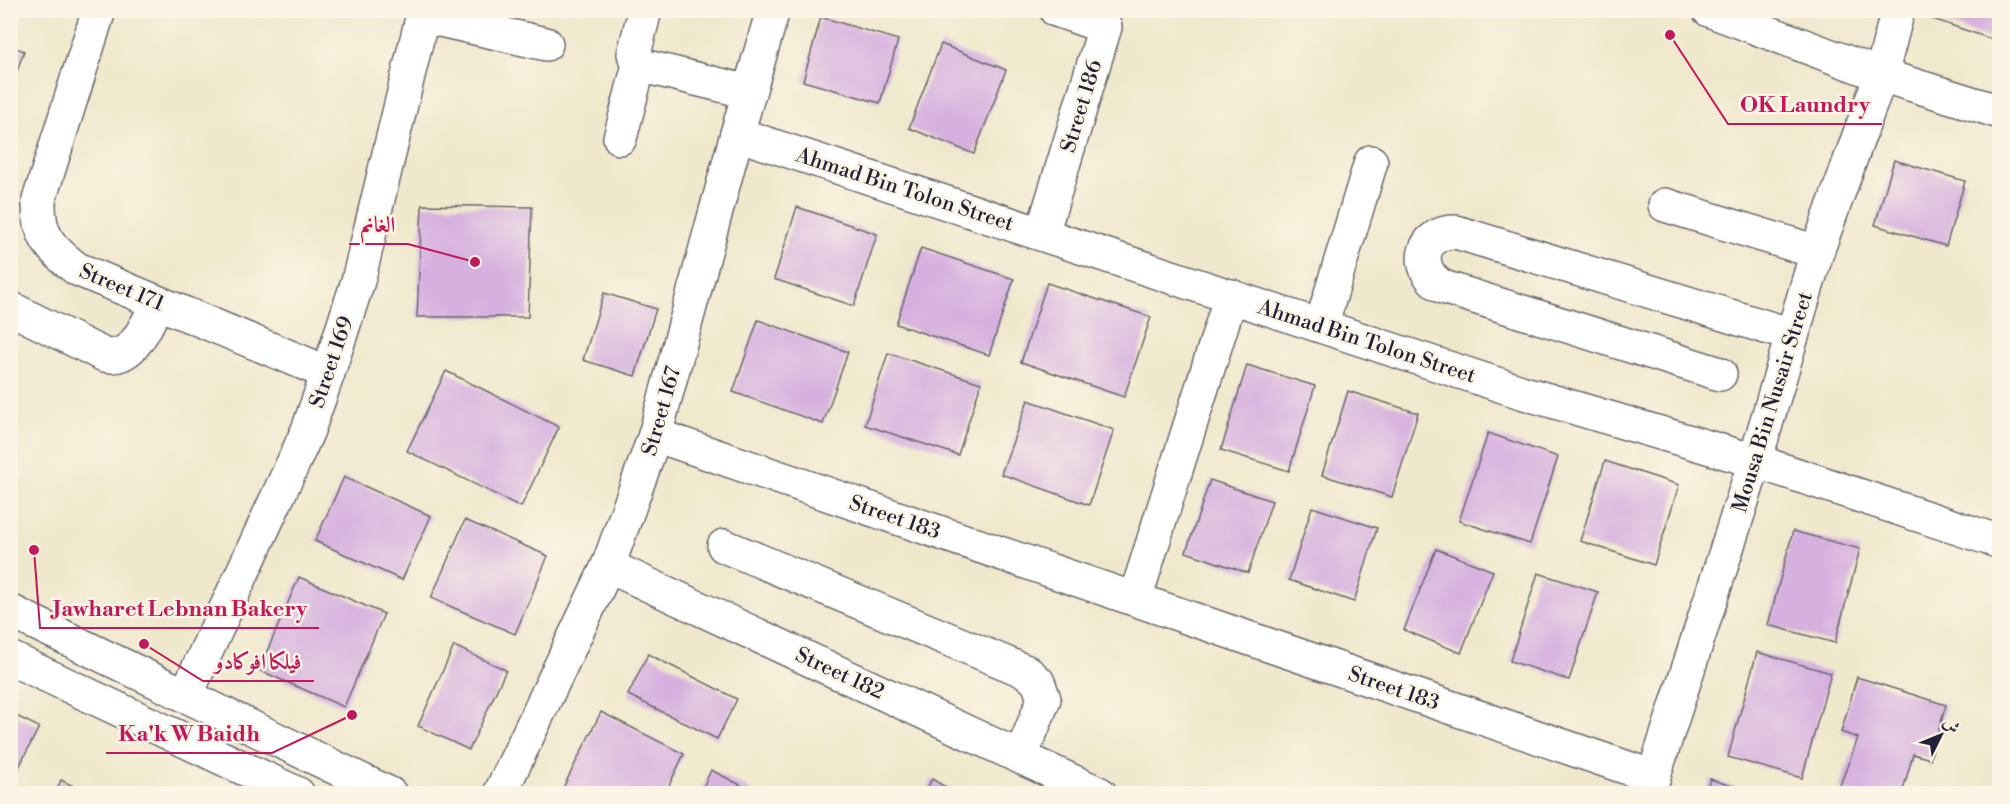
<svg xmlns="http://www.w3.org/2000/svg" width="2010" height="804" font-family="'Libre Bodoni',Amiri,serif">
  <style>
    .building { fill: #d6b1df }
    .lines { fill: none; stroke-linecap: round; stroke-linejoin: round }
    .minor-casing { stroke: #6a676e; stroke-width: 36 }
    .minor { stroke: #fff; stroke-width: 33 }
    .labels { text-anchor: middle; stroke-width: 5; stroke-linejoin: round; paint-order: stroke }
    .street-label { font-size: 21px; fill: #22223b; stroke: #fcf5e5 }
    .leader { fill: none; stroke: #c2185b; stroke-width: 2 }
    .callout-dot { fill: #c2185b; stroke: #fcf5e5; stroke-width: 2 }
    .callout-label { font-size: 22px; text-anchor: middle; font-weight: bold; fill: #c2185b; stroke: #fcf5e5; stroke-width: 5; stroke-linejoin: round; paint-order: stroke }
  </style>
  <rect width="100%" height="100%" fill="#fcf5e5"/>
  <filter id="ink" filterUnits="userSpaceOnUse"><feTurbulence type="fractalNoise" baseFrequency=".0167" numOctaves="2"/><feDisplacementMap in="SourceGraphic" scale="12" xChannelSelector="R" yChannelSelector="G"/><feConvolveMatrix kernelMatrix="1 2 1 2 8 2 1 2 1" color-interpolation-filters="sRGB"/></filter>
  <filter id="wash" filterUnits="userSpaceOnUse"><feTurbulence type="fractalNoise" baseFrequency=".008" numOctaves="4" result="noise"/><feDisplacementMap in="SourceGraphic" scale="24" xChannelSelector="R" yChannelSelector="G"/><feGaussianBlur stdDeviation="1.35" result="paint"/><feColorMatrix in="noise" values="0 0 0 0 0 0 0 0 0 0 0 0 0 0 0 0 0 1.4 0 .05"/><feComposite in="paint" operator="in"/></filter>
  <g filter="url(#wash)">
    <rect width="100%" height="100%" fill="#efe8cc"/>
    <g id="blocks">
      <g class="building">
        <path d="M1926,10H2000V42L1924,16Z"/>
        <path d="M821,17L898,40L880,103L803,81Z"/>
        <path d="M941,44L1006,70L974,154L909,128Z"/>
        <path d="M10,46L24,51L11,89H10Z"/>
        <path d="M1894,160L1965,181L1946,246L1875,225Z"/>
        <path d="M422,205L532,207L528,317H417Z"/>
        <path d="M797,207L877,234L854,306L774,279Z"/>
        <path d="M921,248L1014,279L989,355L896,324Z"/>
        <path d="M1047,283L1151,317L1124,397L1021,362Z"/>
        <path d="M604,293L656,309L635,376L583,360Z"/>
        <path d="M758,320L848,352L823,424L733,392Z"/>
        <path d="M888,353L981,383L958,455L865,425Z"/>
        <path d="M1247,365L1315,386L1289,471L1221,450Z"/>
        <path d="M446,371L559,427L521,507L407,451Z"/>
        <path d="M1348,391L1418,413L1392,497L1322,475Z"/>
        <path d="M1028,400L1114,430L1089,505L1001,474Z"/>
        <path d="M1488,433L1558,457L1530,544L1459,521Z"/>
        <path d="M1605,461L1679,485L1654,565L1580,541Z"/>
        <path d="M344,477L431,516L402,580L315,541Z"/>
        <path d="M1210,480L1272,501L1248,573L1186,552Z"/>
        <path d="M1312,507L1377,528L1354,602L1289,580Z"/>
        <path d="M465,520L548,556L515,634L431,598Z"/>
        <path d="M1793,531L1860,549L1835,643L1768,625Z"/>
        <path d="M1436,549L1493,571L1461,653L1404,630Z"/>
        <path d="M1538,573L1598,592L1569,680L1510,661Z"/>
        <path d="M299,577L384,614L344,707L259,670Z"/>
        <path d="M454,646L506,670L469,750L418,726Z"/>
        <path d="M1757,652L1831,673L1802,778L1728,757Z"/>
        <path d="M648,654L737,699L717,739L628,695Z"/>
        <path d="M1857,677L1946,705L1930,759L1913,754L1902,794H1857L1839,788L1858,738L1841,732Z"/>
        <path d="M601,712L684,754L665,794H560Z"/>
        <path d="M10,713L39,727L10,785Z"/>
        <path d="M711,770L758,794H700Z"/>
        <path d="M932,779L957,794H924Z"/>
        <path d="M1710,779L1753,793V794H1705Z"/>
        <path d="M61,780L89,794H55Z"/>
      </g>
    </g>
  </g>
  <g filter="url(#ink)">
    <use href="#blocks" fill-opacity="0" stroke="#6a676e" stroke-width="1.5"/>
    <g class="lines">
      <defs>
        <g id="minor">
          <path d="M99,10L39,200C38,235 49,248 77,269L328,373"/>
          <path d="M1709,10L1881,75L2000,112"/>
          <path d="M422,16L546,44"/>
          <path d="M639,65L749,92"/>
          <path d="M737,134L1521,392L1755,461L2000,542"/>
          <path d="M620,138L639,65L634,54L645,10"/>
          <path d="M1665,205L1817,252"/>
          <path d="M1042,234L1105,27L1056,10"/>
          <path d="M10,308L104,355C134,362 146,324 158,303"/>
          <path d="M1321,326L1371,162"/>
          <path d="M1720,374L1443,287C1413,270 1420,231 1456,232L1792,335"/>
          <path d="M655,435L1654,777"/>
          <path d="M724,546L1027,672L1038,682L1044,699L1021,756"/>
          <path d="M608,566L1100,794"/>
          <path d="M1135,599L1231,296"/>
          <path d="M10,611L390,794"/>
          <path d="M10,658L298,794"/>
          <path d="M186,695L290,470L308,430L328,373L358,281L424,10"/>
          <path d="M500,794L608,566L655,435L737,134L773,10"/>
          <path d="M1648,794L1755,461L1817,252L1881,75L1898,10"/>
        </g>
      </defs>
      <use href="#minor" class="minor-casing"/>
      <use href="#minor" class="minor"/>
    </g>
  </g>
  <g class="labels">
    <g class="street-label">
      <text transform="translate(1081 106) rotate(-73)" y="7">Street 186</text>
      <text transform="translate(905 189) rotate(18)" y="7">Ahmad Bin Tolon Street</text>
      <text transform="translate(122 287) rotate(23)" y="7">Street 171</text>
      <text transform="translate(1367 341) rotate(18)" y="7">Ahmad Bin Tolon Street</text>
      <text transform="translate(331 362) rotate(-71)" y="7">Street 169</text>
      <text transform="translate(1772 402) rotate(-73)" y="7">Mousa Bin Nusair Street</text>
      <text transform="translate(661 411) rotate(-74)" y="7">Street 167</text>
      <text transform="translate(895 517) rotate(19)" y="7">Street 183</text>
      <text transform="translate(840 673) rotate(25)" y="7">Street 182</text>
      <text transform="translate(1394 688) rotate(19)" y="7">Street 183</text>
    </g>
  </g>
  <path class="leader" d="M1670 35L1728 124H1882M475 262L408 244H349M34 550L40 628H319M144 644L203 681H314M352 715L272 753H106"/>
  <g class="callout-dot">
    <circle cx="1670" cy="35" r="6"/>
    <circle cx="475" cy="262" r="6"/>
    <circle cx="34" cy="550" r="6"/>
    <circle cx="144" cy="644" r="6"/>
    <circle cx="352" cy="715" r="6"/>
  </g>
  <g class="callout-label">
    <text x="1805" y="112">OK Laundry</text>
    <text x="378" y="232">الغانم</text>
    <text x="180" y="616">Jawharet Lebnan Bakery</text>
    <text x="258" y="669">فيلكا افوكادو</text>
    <text x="189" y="741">Ka'k W Baidh</text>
  </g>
  <rect width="2010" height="804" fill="none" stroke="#fcf5e5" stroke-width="36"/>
  <g transform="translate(1941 735) rotate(47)" stroke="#fcf5e5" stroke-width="4.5" paint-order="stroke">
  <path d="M0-4.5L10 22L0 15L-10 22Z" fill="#22223b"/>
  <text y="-9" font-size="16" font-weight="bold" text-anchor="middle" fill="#22223b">ش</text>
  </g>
</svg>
